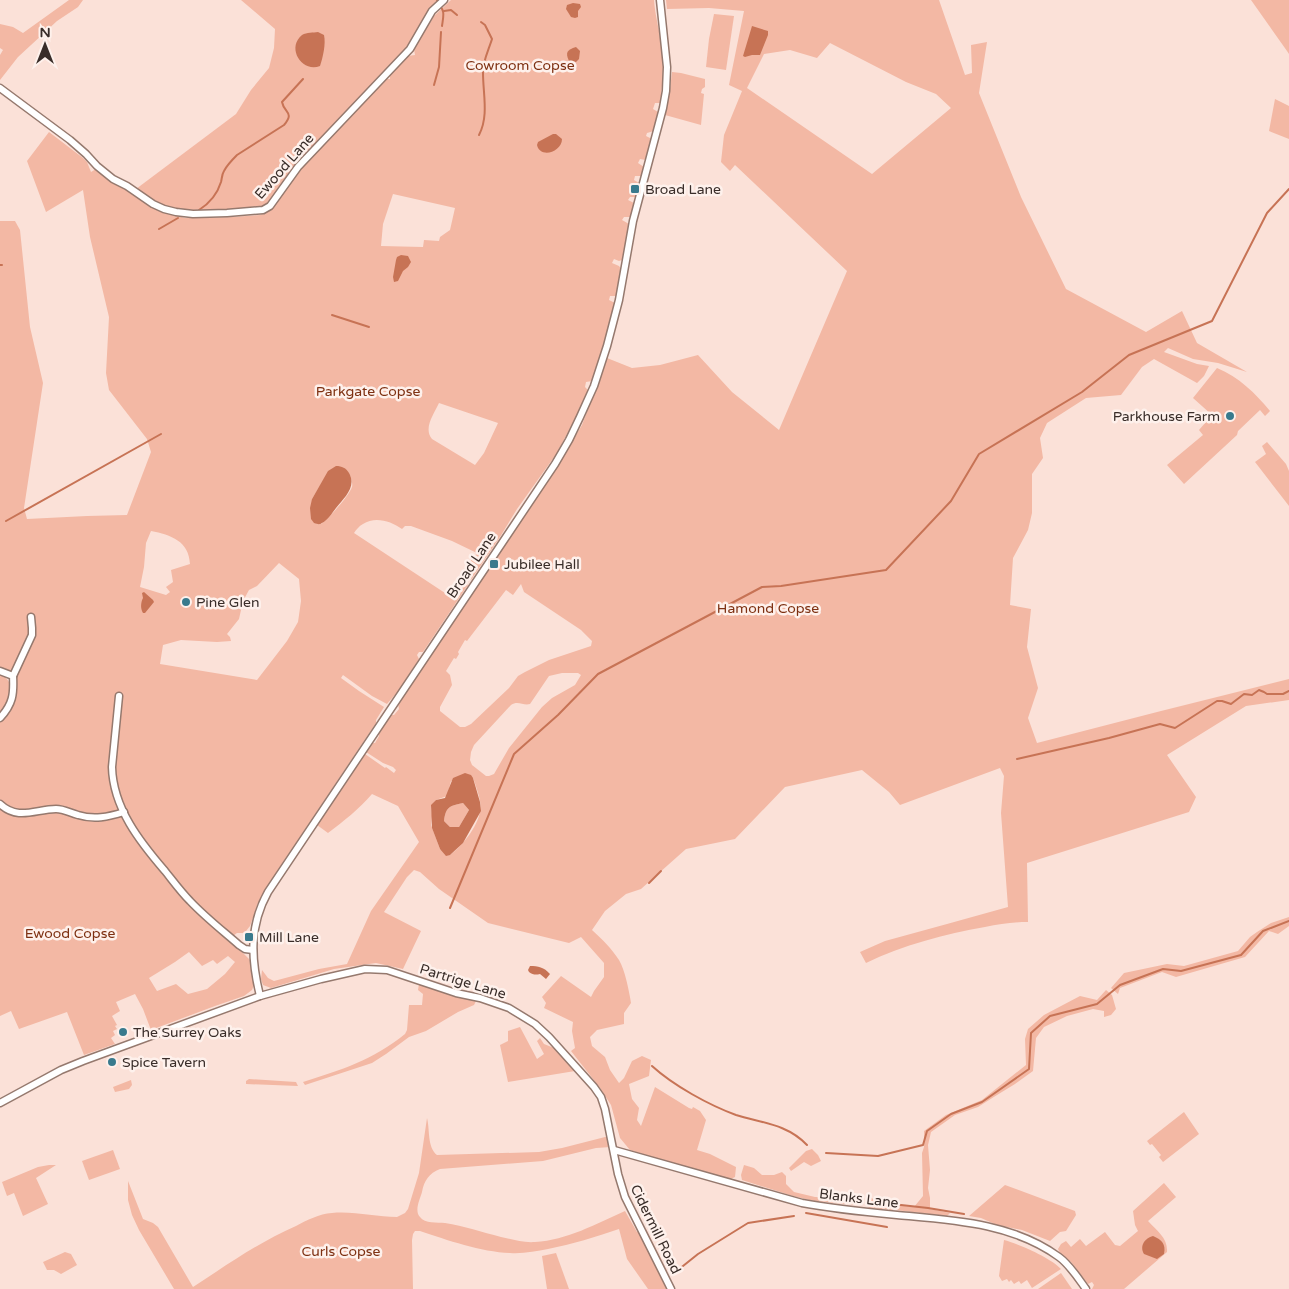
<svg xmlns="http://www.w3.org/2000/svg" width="1289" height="1289" font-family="'Varela Round',sans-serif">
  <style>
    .green { fill: #f3b8a4; fill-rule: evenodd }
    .water { fill: #c77355; fill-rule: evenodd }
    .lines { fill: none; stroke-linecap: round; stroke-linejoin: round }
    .stream { stroke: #c77355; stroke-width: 2 }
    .minor-casing { stroke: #95796e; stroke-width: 9 }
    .minor { stroke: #fff; stroke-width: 6 }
    .poi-dot { fill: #397a8d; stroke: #fef1ec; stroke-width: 2 }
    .labels { text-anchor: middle; stroke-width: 5; stroke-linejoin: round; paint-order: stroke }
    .park-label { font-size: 14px; fill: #7e3011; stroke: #fef1ec }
    .street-label { font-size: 14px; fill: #392d29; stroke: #fef1ec }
    .poi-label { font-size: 14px; fill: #392d29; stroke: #fef1ec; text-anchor: start }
  </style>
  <rect width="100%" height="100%" fill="#fbe1d8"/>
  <g class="green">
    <path d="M69,0H83L78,7L57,21L18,57L0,80V55L3,50L0,48V24L13,27L23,33Z"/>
    <path d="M241,0H439L425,16L406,50L385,70L297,164L269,203L262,207L226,211L179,210L161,205L145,196L136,189L236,114L251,90L269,68L274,48L275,29Z"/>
    <path d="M451,0H654C655,15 659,28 661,43C664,63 663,82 660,103H655L653,109L658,112L654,131L647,133L646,136L652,139L646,160L640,159L638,163L644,167L641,176H635L634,180L639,183L635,197H630L628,200L634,203L631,217H624L622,220L629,224L622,260L619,261L614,259L612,263L619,266L621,269L616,296H610L609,300L615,303L609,330L592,381L586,382L585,387L588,390L579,411L557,453L517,509L500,537L471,580L463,572L475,555L479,554L452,541L411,526H405L402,529C391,521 375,516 363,524C359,526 356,530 354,533L445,593L449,589L455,591L462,581L468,585L423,652H419L417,655L419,659L399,690L387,704L372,696L343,675L341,678L359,691L384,707L376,720V723L270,882L258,903L250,926L246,931L243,933H237L229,939L250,960L254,985L252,990L244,996L215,1006L151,1030L143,1009L135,994L116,1002L120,1011L112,1016L117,1025L115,1026L117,1029L113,1031L115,1035L111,1038L115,1044L84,1055L67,1012L19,1029L11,1011L0,1016V807L17,815L19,817H24L25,815C36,814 50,810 61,812C66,813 71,816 75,817C89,823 100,823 114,818C105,816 95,816 86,814C77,813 69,807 60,806C40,805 15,819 0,800V721L12,708L15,699L16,677L36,632L33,615H29C32,643 22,647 13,670L8,671L0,668V221H15L20,230L30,327L43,383L24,508L27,519L87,516L127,515L151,452L147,439L109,390L106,373L109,317L90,237L83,190L46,212L27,161L49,132L83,158L87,162L91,172L96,169L110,179L162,211L185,218L233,217L260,215L269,210L275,205L301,168L369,97L385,79H390V74L408,56L415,55L414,49L434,16ZM393,194L455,208L450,230L440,237L439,241L424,240L423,247L381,246L383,224ZM439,403L498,423L484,453L475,465L432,439C423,428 434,414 439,403ZM350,475C351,479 353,483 352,487C349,496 328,519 321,524L312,499L324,479ZM151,531C171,535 189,541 190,564L171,570L173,582L166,587L170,592L166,595L140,587L144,567L146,543ZM279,563L299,579L301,601L298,622L287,641L257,680L160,664L163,645L181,640L217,642L231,641L230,637L227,634L239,619L243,601L249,590L257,586ZM189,952L202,966L213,960L217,964L228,956L235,962L225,974L207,989L188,994L176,984L157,991L149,978L175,962Z"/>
    <path d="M666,0H939L965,75L972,73L971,45L987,42L979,93L1021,197L1066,289L1146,332L1182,311L1197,343L1247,372L1218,363L1193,359L1168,348L1164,352L1197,364L1209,366L1204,376L1197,383L1154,359L1142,367L1121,395L1086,398L1047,423L1040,438L1043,458L1032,474V513L1028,530L1013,558L1010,605L1031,609L1027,647L1038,688L1028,718L1037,743L1161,711L1289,679V700L1246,706L1167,755L1196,797L1189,812L1027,863L1028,922C1013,922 1000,924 985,927C945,934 903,945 866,963L860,952L885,941L947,924L1008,907L1001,813L1004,776L1000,768L900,805L889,792L862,770L785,787L735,839L686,849L641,889L626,894L605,911L592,930C602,939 612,949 619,960C625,970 629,991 631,1003L624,1013V1024L597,1030L590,1037L592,1046L605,1057L610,1070L619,1083L624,1078L632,1061L642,1056L651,1060L649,1076L629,1084L632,1099L639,1108L637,1120L641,1126L655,1087L689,1108L692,1109L693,1107L700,1111L706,1120L697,1150L710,1154L736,1167L735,1177L731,1179L653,1158L630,1150L620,1138L611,1105L600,1088L571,1051L575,1048L572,1031L573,1022L544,1008L546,1003L542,997L561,976L591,997L594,991L604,977V963L581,937L569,943L488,923L439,889L420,872L414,870L407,877L384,912L421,931L403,969L376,963L334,969L271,988L263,985L261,979L262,970L268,978L274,981L319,969L347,964L371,911L419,842L398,806L372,794C359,809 344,821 328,833L317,825L348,780L365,754L385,768L386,767L394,773L396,770L393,767L383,763L366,752L373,743H375L379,736V733L391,715H394L399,709L398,704L554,471L582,425L607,358L632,368L660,365L698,355L732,392L779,430L847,271L735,165L730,171L721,162L724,135L742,91L729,85L744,11L709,8L667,9ZM830,43L906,82L936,94L951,108L872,174L747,88L764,54L790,50L817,58ZM521,584L524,592L581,630L592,641L591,646L549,660L525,672L518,676L509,688L471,724L465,727H460L440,711V707L452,685L450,675L446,671L454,658L456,659L459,654L458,652L465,640L467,641L506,590L513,595ZM562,673H578L581,675L575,685L552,698L542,707L509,748L494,774L489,776H486L472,765L470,760L471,752L474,745L511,705C518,700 523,706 530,704L549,676ZM473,778C475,783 479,795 480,801C484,820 464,844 450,855L440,849L431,825L432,816L431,808L436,800L447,796L451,781Z"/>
    <path d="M1251,0H1289V54L1287,51Z"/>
    <path d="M714,14L734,16L726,70L706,67L709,39Z"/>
    <path d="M672,72L681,73L705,79V87L702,89L701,93L704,94L701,125L665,115L669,97Z"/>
    <path d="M1275,99L1289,106V139L1269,131Z"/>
    <path d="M1217,368C1239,377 1255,393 1270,411L1265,416L1260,410L1238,431L1237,435L1184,484L1167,465L1203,435L1199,430L1212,415L1193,398Z"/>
    <path d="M1267,442L1286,464L1289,471V506L1255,462L1266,454L1262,446Z"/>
    <path d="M0,673C3,676 8,679 9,682C15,693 6,706 0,714Z"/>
    <path d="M463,803L469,810L459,827H450L444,821C446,806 450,806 463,803Z"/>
    <path d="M1289,917V926L1278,934L1269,931L1245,957L1176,977L1162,972L1120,988L1118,994L1111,988L1124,973L1167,964L1184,966L1238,951L1250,937L1257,932L1271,923Z"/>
    <path d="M419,984L451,995L476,1001L474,1005L458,1012L426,1031L409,1037L386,1054L372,1063L305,1085L303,1082C341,1070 373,1060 405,1034L407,1030L409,1005H422L423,994L418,990Z"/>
    <path d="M1106,990L1112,995L1116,1009L1111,1015L1104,1017V1011L1093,1009L1067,1016L1044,1027L1036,1038L1033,1071L1015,1084L997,1095L978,1107L955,1115L931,1132L928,1145L930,1170L928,1188L930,1198V1209L950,1213L947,1216L895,1210L869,1208L866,1205V1196L872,1198L876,1203L914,1207L923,1196L922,1153L924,1147V1131L946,1115L982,1100L1026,1065L1025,1039L1028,1029L1044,1015L1080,996L1097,1000Z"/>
    <path d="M520,1027L537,1059L544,1054L537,1041L540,1038L544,1044L554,1048L575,1071L508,1082L500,1045L508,1041V1031Z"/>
    <path d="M249,1079L296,1082L298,1086L246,1084V1081Z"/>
    <path d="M131,1080L132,1085L129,1089L115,1092L113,1087Z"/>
    <path d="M1184,1112L1199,1134L1163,1162L1159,1157L1161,1155L1152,1144L1150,1145L1147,1141Z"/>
    <path d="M427,1118C430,1129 427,1147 437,1155L539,1152L562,1148L609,1136L611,1147L596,1148L543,1161L440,1169C429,1173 424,1181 422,1192C420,1199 414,1211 420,1217C425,1224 437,1222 445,1223C464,1226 482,1232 501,1237C512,1239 523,1243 535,1242C567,1240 596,1224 625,1211L637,1232L646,1229L667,1271L662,1275L668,1289H648L627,1259L619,1229C596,1237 572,1244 548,1249C536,1251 523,1254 510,1253C481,1252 447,1240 420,1231H415L413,1234L412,1240L413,1289H174L139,1230L132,1215L128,1200V1181L143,1219L153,1223L158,1227L193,1287C227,1265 259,1242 296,1226C307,1220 319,1214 332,1213C354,1211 376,1217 397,1217L405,1213L408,1209L419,1173Z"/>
    <path d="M812,1149L818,1155L821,1161L811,1166L804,1162L791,1171L789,1168L806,1151Z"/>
    <path d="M113,1150L120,1169L89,1180L82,1161Z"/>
    <path d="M49,1165H56L36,1178L48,1204L23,1216L14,1193L7,1196L2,1182L38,1167Z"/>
    <path d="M744,1165L754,1168L762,1175H774L782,1172L786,1176V1184L794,1192L815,1197L844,1198L850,1197H860L861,1203L859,1205L814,1201L793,1196L742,1180L741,1175Z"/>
    <path d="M1164,1183L1176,1197L1148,1221C1157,1231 1168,1238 1167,1252L1124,1289H1092L1094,1285L1092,1282L1088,1284L1071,1262L1060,1253L1058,1249L1061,1244L1066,1241L1071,1247L1080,1239L1086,1246L1105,1232L1115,1245L1120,1246L1138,1231L1135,1225L1133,1211Z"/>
    <path d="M1005,1185L1075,1211L1076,1215L1066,1231L1060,1232L1050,1241L1022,1230L997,1225L981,1218L969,1216Z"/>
    <path d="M1004,1240C1019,1244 1051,1258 1061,1269L1032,1288L1027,1280L1021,1284L1019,1281L1014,1284L1011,1280L1009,1282L1007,1279L1002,1281L999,1276Z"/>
    <path d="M65,1252L71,1254L77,1265L61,1274L54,1270H47L43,1262Z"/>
    <path d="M556,1253L569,1289H547L542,1256Z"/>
    <path d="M1061,1273L1072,1289H1038Z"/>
  </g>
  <g class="water">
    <path d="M573,3L580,4L581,7L578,11V17L575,18L571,17L566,9L567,5Z"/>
    <path d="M752,26L768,31V35L760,55H752L745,57L743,56Z"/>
    <path d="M318,32L324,35C326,44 323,57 320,66C302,73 286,48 302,35C307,32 313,33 318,32Z"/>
    <path d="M576,47L580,51L579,59L576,62L569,61C565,52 567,50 576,47Z"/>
    <path d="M553,134H556L562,139C562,152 540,159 537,145L538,142Z"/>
    <path d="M401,255L408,256L411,262L408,267L403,271L398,281L394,282L393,277L396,260L397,257Z"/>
    <path d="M336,466C342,466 346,468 349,473C357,487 344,498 336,508C332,513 328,520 322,523C319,525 318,524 314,523L311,519L310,508L312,499L328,471Z"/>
    <path d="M144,592L153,600L154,602L145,613H143C140,608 141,602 143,598L142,593Z"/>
    <path d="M465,773L471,775L473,778L480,802L481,811L463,843L450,855L446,856L440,849L432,828L431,805L436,800L445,798L453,778ZM463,803L469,810L459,827H450L444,821C446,806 450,806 463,803Z"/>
    <path d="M530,966C538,966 544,967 550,974L546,979L540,974C536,975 533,975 529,972L528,970Z"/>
    <path d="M1153,1236C1162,1240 1166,1244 1164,1254L1157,1259L1144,1254C1139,1246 1145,1238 1153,1236Z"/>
  </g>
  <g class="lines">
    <g class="stream">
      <path d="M437,0C445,13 444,12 442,26"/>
      <path d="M444,11L451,10L457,15"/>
      <path d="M434,85L439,67L441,32"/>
      <path d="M479,135C489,116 483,94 483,73C482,63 489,49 492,39L485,25L481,22"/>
      <path d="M199,210C210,203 217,195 221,182C222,178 222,174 224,171C227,165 232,160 237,155L284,125C295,112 284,113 282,102L303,79"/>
      <path d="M159,229L178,218"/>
      <path d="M0,265H2"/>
      <path d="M332,315L369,327"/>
      <path d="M6,521L161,434"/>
      <path d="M1017,759L1109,738L1160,724L1175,728L1217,701H1222L1231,704L1244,694L1252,695L1259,690L1264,692L1267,694H1283L1289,691"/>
      <path d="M649,883L661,871"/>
      <path d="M450,908L514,754L558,715L598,674L762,587L781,586L886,570L951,501L979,454L1082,392L1129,355L1212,321L1267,213L1289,189"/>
      <path d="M652,1066C674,1086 709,1105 736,1115C762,1123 787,1124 807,1145"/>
      <path d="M826,1153L878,1156L923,1145L927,1131L951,1114L982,1102L1029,1069L1031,1033L1050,1016L1097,1004L1120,985L1163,969L1181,971L1241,955L1263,931L1289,921"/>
      <path d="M874,1202L928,1208L964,1214"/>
      <path d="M806,1213L887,1227"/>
      <path d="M673,1274L698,1254L748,1223L794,1216"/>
    </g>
    <defs>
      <g id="minor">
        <path d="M0,88L70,140L86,154L97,166L113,179L127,186L153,204L164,209L176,212L193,214L227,213L263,210L270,206L298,167L410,49L432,11L444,0"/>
        <path d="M0,671L13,676C14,694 13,704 0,718"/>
        <path d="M13,676L32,635V628L31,617"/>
        <path d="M119,696L112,767C113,808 140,842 165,871C173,881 181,892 190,901C205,917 223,931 239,945L245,949L253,950"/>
        <path d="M0,804C18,821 36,809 56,809C64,809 70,813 78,815C94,820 108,817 124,812"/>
        <path d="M260,996C251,959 249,926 268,892L555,464L569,440L580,417L594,386L607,346L619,300L633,221L663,108L666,91L667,67L660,0"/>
        <path d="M0,1103L61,1070L83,1061L260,996L321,979L365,969L387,970L456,993L480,998L509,1008L535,1024L549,1037L594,1087L601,1097L605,1109L618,1174L625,1197L671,1289"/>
        <path d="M614,1150L802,1203C834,1209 865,1212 897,1215C952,1220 1013,1223 1059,1257C1070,1265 1078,1278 1086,1289"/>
      </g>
    </defs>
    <use href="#minor" class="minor-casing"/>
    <use href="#minor" class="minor"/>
  </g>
  <g class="poi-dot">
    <rect x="630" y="184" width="10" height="10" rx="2.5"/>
    <circle cx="1230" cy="416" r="5"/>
    <rect x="489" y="559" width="10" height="10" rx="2.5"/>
    <circle cx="186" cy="602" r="5"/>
    <rect x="244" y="932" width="10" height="10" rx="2.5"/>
    <circle cx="123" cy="1032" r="5"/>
    <circle cx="112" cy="1062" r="5"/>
  </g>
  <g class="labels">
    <g class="park-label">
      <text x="520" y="70">Cowroom Copse</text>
      <text x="368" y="396">Parkgate Copse</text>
      <text x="768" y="613">Hamond Copse</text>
      <text x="70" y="938">Ewood Copse</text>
      <text x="341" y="1256">Curls Copse</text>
    </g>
    <g class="street-label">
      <text transform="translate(284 166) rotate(-49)" y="5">Ewood Lane</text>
      <text transform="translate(471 565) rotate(-56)" y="5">Broad Lane</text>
      <text transform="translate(463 981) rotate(17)" y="5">Partrige Lane</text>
      <text transform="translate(859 1198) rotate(7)" y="5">Blanks Lane</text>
      <text transform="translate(656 1229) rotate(64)" y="5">Cidermill Road</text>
    </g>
    <g class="poi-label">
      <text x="645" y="194">Broad Lane</text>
      <text x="1220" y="421" text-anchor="end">Parkhouse Farm</text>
      <text x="504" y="569">Jubilee Hall</text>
      <text x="196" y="607">Pine Glen</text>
      <text x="259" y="942">Mill Lane</text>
      <text x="133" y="1037">The Surrey Oaks</text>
      <text x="122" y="1067">Spice Tavern</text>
    </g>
  </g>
  <g transform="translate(45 45)" stroke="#fef1ec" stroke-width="4" paint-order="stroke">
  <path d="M0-4L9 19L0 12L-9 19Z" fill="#392d29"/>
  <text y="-8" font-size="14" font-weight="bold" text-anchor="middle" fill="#392d29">N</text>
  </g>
</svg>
